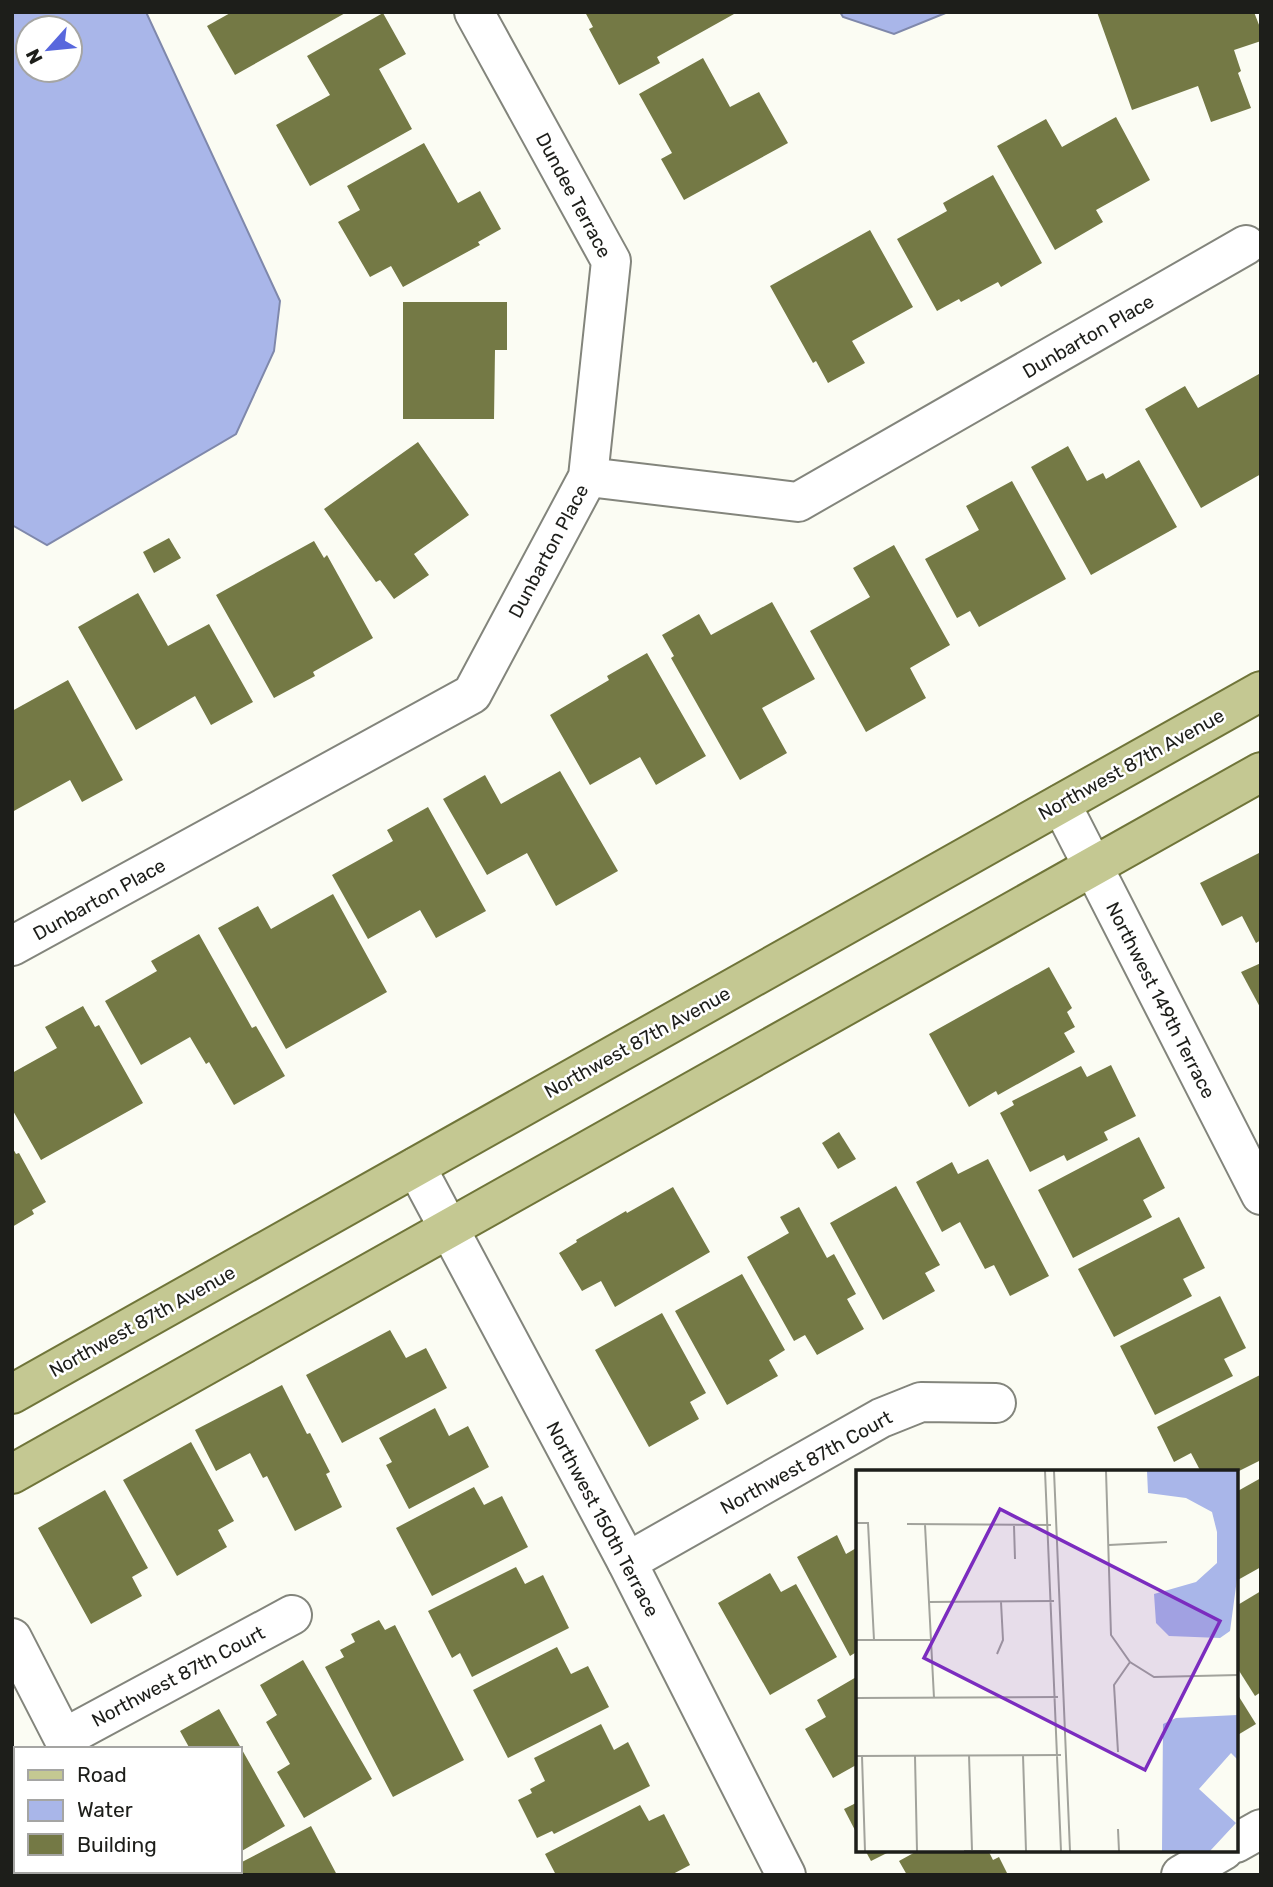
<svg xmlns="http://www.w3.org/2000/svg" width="1273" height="1887" font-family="Rubik,sans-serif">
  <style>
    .water { fill: #a9b6e9; stroke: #7f88ab; stroke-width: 2; fill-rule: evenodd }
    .building { fill: #747945 }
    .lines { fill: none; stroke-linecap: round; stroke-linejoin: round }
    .minor-casing { stroke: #83857c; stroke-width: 42 }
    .major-casing { stroke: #707539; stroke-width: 42 }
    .minor { stroke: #fff; stroke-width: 38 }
    .major { stroke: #c4c892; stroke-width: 38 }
    .labels { text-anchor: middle; stroke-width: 5; stroke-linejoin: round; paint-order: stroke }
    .street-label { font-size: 19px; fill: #1d1e1a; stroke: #fff }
    .inset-road { fill: none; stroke: #a2a39c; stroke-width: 2 }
    .view { fill: #7b2cbf; fill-opacity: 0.15; stroke: #7b2cbf; stroke-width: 3.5 }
    .inset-edge { fill: none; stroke: #1d1e1a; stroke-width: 3.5 }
  </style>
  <rect width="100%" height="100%" fill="#fbfcf3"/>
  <g class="water">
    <path d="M12,12H146L280,301L274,351L236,434L47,545L12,525ZM28,28H70V70H28Z"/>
    <path d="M840,12H948L894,34L843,17Z"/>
  </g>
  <g class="building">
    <path d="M232,12H347L235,75L207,26Z"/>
    <path d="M585,12H733L734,14L657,57L660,63L619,85L589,29L593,27Z"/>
    <path d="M1097,12H1254L1261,30V41L1234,50L1241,71L1238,73L1251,108L1211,122L1198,86L1132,110Z"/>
    <path d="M383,13L406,54L379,69L412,129L310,186L276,125L330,95L307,56Z"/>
    <path d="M703,58L730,107L759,92L788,143L684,200L661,159L672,153L639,94Z"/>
    <path d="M1116,117L1150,180L1096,210L1103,222L1055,250L997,146L1046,119L1062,147Z"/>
    <path d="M424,143L458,203L480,191L501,229L478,242L480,245L403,287L391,266L370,277L338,222L360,210L347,186Z"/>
    <path d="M993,175L1042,263L1001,287L998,282L961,302L959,299L937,311L897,239L947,211L943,203Z"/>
    <path d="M870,230L913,307L852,341L865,363L828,383L816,361L813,363L770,286Z"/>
    <path d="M403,302H507V350H495L494,419H403Z"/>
    <path d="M1259,374L1261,378V474L1201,508L1145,409L1185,386L1198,408Z"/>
    <path d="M418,442L469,515L414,554L429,575L394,599L380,580L376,582L324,509Z"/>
    <path d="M1068,446L1087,481L1103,473L1106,479L1139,460L1177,527L1091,575L1031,467Z"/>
    <path d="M1012,481L1066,579L979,627L970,611L957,618L925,559L979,530L966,506Z"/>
    <path d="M169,538L181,558L154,573L143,552Z"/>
    <path d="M314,541L324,558L327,555L373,638L313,672L315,676L274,698L216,595Z"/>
    <path d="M894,545L950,645L910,668L926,698L866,732L810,631L870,597L853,568Z"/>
    <path d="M138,593L168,646L209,624L253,702L211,725L195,696L136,730L78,627Z"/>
    <path d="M772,602L815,679L762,708L787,753L740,780L671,658L674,656L662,635L699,614L711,635Z"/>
    <path d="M647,653L706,756L656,785L640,757L590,785L550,715L609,680L607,676Z"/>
    <path d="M68,680L123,780L82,802L70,780L12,812V711Z"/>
    <path d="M560,771L618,871L556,906L527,853L487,875L443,799L485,775L501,804Z"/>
    <path d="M428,807L486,911L436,938L420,910L368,939L332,875L393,841L387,830Z"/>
    <path d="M1261,852V940L1256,943L1242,916L1222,926L1200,883Z"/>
    <path d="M333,894L387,992L286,1049L218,928L258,906L271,929Z"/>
    <path d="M199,934L252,1028L256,1026L285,1076L234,1105L209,1062L206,1064L190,1037L141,1065L105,1001L157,971L151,961Z"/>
    <path d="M1261,963V1009L1241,972Z"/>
    <path d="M1049,967L1072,1008L1067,1012L1075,1027L1064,1033L1075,1052L998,1095L996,1091L969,1107L929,1034Z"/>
    <path d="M83,1006L95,1027L99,1025L143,1103L41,1160L12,1109V1073L57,1048L45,1027Z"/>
    <path d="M1111,1065L1136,1116L1104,1132L1108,1140L1067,1161L1064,1155L1030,1172L1000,1113L1014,1105L1012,1101L1081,1066L1087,1077Z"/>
    <path d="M839,1132L856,1159L838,1169L822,1143Z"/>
    <path d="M1139,1137L1165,1188L1143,1200L1152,1217L1073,1258L1038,1190Z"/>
    <path d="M12,1147L16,1154L19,1153L46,1202L32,1210L34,1214L12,1227Z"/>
    <path d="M988,1159L1049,1276L1010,1296L994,1265L985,1269L960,1222L942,1232L916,1182L952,1162L958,1174Z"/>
    <path d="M896,1186L940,1265L925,1273L935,1291L883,1320L830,1223Z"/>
    <path d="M673,1187L710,1252L615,1307L601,1281L582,1291L559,1253L577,1242L576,1240L626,1211L627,1213Z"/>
    <path d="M799,1207L827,1258L834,1254L856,1294L847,1299L864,1329L817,1355L805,1335L794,1341L747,1257L789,1233L780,1217Z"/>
    <path d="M1179,1217L1205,1268L1183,1279L1192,1296L1114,1337L1078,1269Z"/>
    <path d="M742,1274L785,1350L769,1360L778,1376L727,1405L675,1311Z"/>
    <path d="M1220,1296L1246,1348L1224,1359L1233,1376L1155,1415L1120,1346Z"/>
    <path d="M662,1313L706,1393L690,1402L699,1419L649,1447L595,1350Z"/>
    <path d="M390,1330L406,1358L426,1348L447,1388L342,1443L306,1375Z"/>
    <path d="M1260,1375L1261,1460L1237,1472H1201L1191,1453L1174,1462L1157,1427Z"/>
    <path d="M282,1385L307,1434L310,1433L330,1472L326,1474L342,1507L295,1531L267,1476L263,1478L250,1453L216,1471L195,1430Z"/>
    <path d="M435,1408L449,1436L468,1426L489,1467L409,1509L386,1465L392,1462L379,1438Z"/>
    <path d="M191,1442L234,1521L218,1530L227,1547L177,1576L123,1480Z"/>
    <path d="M1261,1478V1567L1236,1581V1492Z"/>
    <path d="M474,1487L484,1505L502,1496L528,1547L432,1596L396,1528Z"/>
    <path d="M105,1490L148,1568L132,1577L142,1596L91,1624L38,1528Z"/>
    <path d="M837,1535L846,1554L858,1547V1651L850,1656L797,1557Z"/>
    <path d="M516,1567L525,1584L543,1575L569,1628L472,1677L460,1653L452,1658L428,1611Z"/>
    <path d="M770,1573L781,1592L796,1584L837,1657L770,1695L718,1603Z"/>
    <path d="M1261,1591V1692L1255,1696L1236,1666V1606Z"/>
    <path d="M379,1620L385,1630L395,1625L464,1760L393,1797L325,1667L344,1657L340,1650L355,1642L351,1634Z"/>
    <path d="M557,1647L571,1674L588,1666L609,1707L508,1758L473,1690Z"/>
    <path d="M303,1660L372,1779L304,1818L277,1772L290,1764L266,1722L277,1715L260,1685Z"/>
    <path d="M858,1676V1764L833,1778L805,1729L826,1717L817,1700Z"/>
    <path d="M1236,1692L1256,1724L1236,1736Z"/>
    <path d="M219,1709L285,1826L240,1852V1749H190L180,1731Z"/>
    <path d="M601,1724L614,1750L628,1742L650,1786L554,1834L552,1831L537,1838L518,1800L532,1793L530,1789L545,1781L534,1758Z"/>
    <path d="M16,1788V1840L12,1842V1789Z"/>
    <path d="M858,1802V1836L844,1809Z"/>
    <path d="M640,1805L649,1821L664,1814L690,1865L671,1875H556L545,1854Z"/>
    <path d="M311,1826L337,1875H239L237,1871H240V1863Z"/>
    <path d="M865,1850H893L871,1861Z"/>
    <path d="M919,1850H988L993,1860L999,1857L1008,1875H907L899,1861Z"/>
    <path d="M44,1871H60L62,1875H38Z"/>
  </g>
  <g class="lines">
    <defs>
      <g id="minor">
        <path d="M588,477L798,502L1246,245"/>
        <path d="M1061,804L1261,1195"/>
        <path d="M12,946L472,694L588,477L611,261L474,12"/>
        <path d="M416,1167L627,1562L786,1875"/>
        <path d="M627,1562L881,1418L921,1402L996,1403"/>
        <path d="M12,1638L69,1749"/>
        <path d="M64,1738L292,1615"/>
        <path d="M1236,1843L1261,1829"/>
        <path d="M131,1871L133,1875"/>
        <path d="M1181,1875L1224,1850"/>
      </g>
      <g id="major">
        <path d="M12,1394L1261,691"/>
        <path d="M12,1474L1261,772"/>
      </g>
    </defs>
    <use href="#minor" class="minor-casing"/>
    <use href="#major" class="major-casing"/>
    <use href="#minor" class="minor"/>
    <use href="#major" class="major"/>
  </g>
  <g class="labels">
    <g class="street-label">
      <text transform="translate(574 195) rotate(62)" y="7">Dundee Terrace</text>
      <text transform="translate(1088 336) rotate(-30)" y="7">Dunbarton Place</text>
      <text transform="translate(548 551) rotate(-62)" y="7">Dunbarton Place</text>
      <text transform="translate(1131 764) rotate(-29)" y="7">Northwest 87th Avenue</text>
      <text transform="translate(99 899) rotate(-29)" y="7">Dunbarton Place</text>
      <text transform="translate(1161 1000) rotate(63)" y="7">Northwest 149th Terrace</text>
      <text transform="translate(637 1042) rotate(-29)" y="7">Northwest 87th Avenue</text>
      <text transform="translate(142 1321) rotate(-29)" y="7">Northwest 87th Avenue</text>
      <text transform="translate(806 1462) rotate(-29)" y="7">Northwest 87th Court</text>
      <text transform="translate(603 1519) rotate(62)" y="7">Northwest 150th Terrace</text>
      <text transform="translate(178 1676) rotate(-28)" y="7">Northwest 87th Court</text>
    </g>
  </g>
  <g transform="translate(856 1470)">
    <rect width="382" height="382" fill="#fbfcf3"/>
    <path d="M291,1H381V109L374,161L364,168L313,166L300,153L298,124L340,112L361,93V62L356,42L330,28L292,23ZM381,245V289L375,283L343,319L380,353L354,381H306L307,254L320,248Z" fill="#a9b6e9"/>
    <path class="inset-road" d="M189,1L205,381M198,1L214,381M250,1L255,165L274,192L298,207L382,205M0,53H12L18,170M51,54L195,55M69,55L78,228M158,56L159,89M253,75L311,72M73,132L198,131M0,170H75M141,184L147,170L145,132M0,228L202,227M262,282L258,215L274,192M113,285L116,380M167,285L170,381M0,286L205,285M6,286L9,381M59,286L61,381M262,359L263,381M108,381H135"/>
    <path class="view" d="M144,39L364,151L289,300L68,188Z"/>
    <rect width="382" height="382" class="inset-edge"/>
  </g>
  <rect width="1273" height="1887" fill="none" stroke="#1d1e1a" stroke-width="28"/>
  <rect x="14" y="1747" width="228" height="126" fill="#ffffff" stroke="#a5a5a3" stroke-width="2"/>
  <rect x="28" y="1770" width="35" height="10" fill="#c4c892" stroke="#a5a5a3" stroke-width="2"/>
  <text x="77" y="1782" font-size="21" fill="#1d1e1a">Road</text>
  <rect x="28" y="1800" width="35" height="21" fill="#a9b6e9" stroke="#a5a5a3" stroke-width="2"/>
  <text x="77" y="1817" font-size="21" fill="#1d1e1a">Water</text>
  <rect x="28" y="1834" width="35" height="21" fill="#747945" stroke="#a5a5a3" stroke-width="2"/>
  <text x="77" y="1852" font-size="21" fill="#1d1e1a">Building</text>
  <g transform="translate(49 49) rotate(243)"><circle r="33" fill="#ffffff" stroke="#a5a5a3" stroke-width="2"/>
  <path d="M0-5L12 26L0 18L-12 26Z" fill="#5867dd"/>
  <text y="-10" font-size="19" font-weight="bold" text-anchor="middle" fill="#1d1e1a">N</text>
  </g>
</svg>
